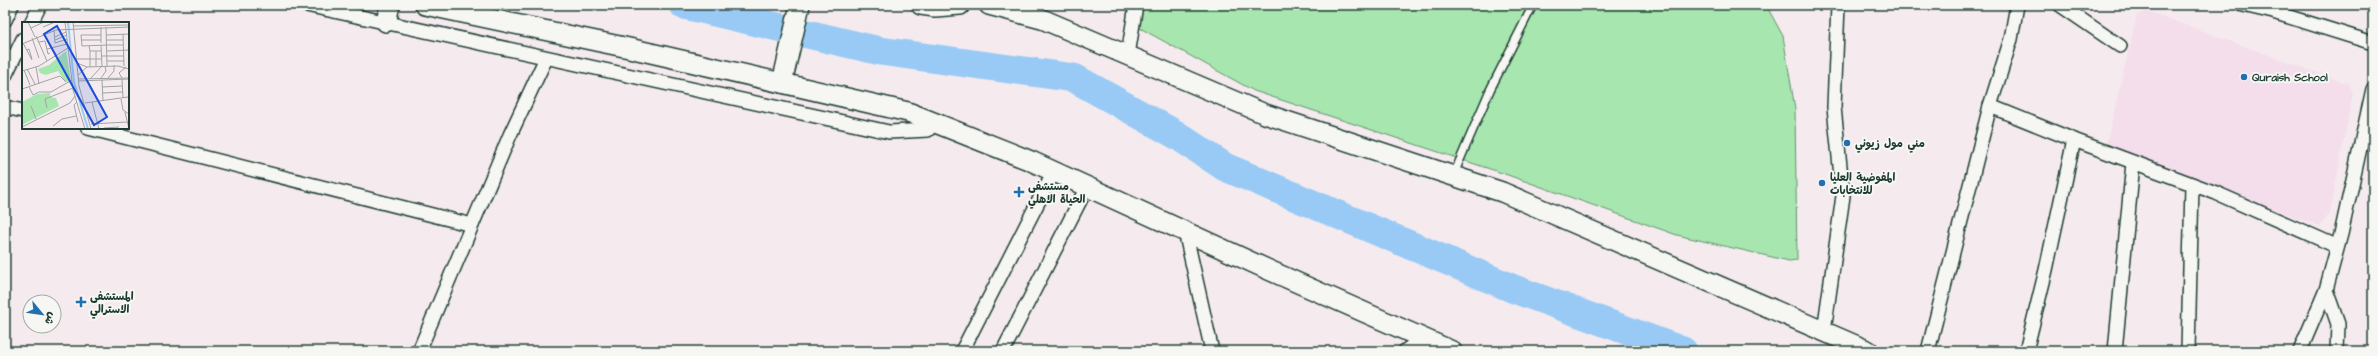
<svg xmlns="http://www.w3.org/2000/svg" width="2378" height="356" font-family="'Architects Daughter','Playpen Sans Arabic',sans-serif">
  <style>
    .built { fill: #f4deeb }
    .green { fill: #a7e6ae; stroke: #639271 }
    .lines { fill: none; stroke-linecap: round; stroke-linejoin: round }
    .river { stroke: #98caf5; stroke-width: 29 }
    .lane-casing { stroke: #1f3d34; stroke-width: 10 }
    .street-casing { stroke: #1f3d34; stroke-width: 16 }
    .secondary-casing { stroke: #1f3d34; stroke-width: 22 }
    .lane { stroke: #f6f6f2; stroke-width: 7 }
    .street { stroke: #f6f6f2; stroke-width: 13 }
    .secondary { stroke: #f6f6f2; stroke-width: 19 }
    .poi-dot { fill: #1f6fb2; stroke: #f6f6f2; stroke-width: 1.5 }
    .labels { text-anchor: middle; stroke-width: 4; stroke-linejoin: round; paint-order: stroke }
    .poi-label { font-size: 11px; font-weight: bold; fill: #1f3d34; stroke: #f6f6f2; text-anchor: start }
    .inset-river { fill: none; stroke: #98caf5; stroke-width: 2 }
    .inset-road { fill: none; stroke: #9fa5a4; stroke-width: 1 }
    .view { fill: #1d4ed8; fill-opacity: 0.15; stroke: #1d4ed8; stroke-width: 2 }
    .inset-edge { fill: none; stroke: #1f3d34; stroke-width: 2 }
  </style>
  <rect width="100%" height="100%" fill="#f5ebef"/>
  <filter id="ink" filterUnits="userSpaceOnUse"><feTurbulence type="fractalNoise" baseFrequency=".025" numOctaves="2"/><feDisplacementMap in="SourceGraphic" scale="8" xChannelSelector="R" yChannelSelector="G"/><feConvolveMatrix kernelMatrix="1 2 1 2 8 2 1 2 1" color-interpolation-filters="sRGB"/></filter>
  <g filter="url(#ink)">
    <path class="built" d="M2147,11L2349,84L2353,93L2330,214L2320,226L2113,152L2106,145L2137,15Z"/>
    <path class="green" d="M1143,5H1766L1783,36L1795,109L1797,260L1789,261L1677,235L1502,173L1254,91L1138,27Z"/>
    <g class="lines">
      <path class="river" d="M684,5L880,51L1074,78L1175,134L1225,167L1514,289L1683,351"/>
      <defs>
        <path id="lane" d="M1453,176L1490,90L1533,5"/>
        <g id="street">
          <path d="M306,5L889,132L928,130L935,122"/>
          <path d="M2060,5L2120,46"/>
          <path d="M2243,5L2273,12L2373,43"/>
          <path d="M5,20L12,5"/>
          <path d="M31,23L40,5"/>
          <path d="M1128,55L1136,5"/>
          <path d="M5,76L23,39"/>
          <path d="M1990,106L2074,140"/>
          <path d="M5,107L23,111"/>
          <path d="M88,128L472,225"/>
          <path d="M1185,231L1212,351"/>
          <path d="M2326,290L2338,324L2337,351"/>
          <path d="M1824,331L1843,196L1834,107L1838,5"/>
          <path d="M419,351L510,135L546,58"/>
          <path d="M962,351L1054,171"/>
          <path d="M1003,351L1087,187"/>
          <path d="M1405,351L1423,338"/>
          <path d="M1928,351L1990,106L2011,39L2017,5"/>
          <path d="M2026,351L2046,270L2074,140L2216,193L2336,246"/>
          <path d="M2115,351L2133,163"/>
          <path d="M2188,351L2192,185"/>
          <path d="M2300,351L2326,290L2341,234L2373,89"/>
        </g>
        <g id="secondary">
          <path d="M425,5L629,48L908,112L1031,161L1271,271L1452,351"/>
          <path d="M921,5L935,7L960,5"/>
          <path d="M989,5L1042,19L1265,114L1502,192L1869,351"/>
          <path d="M386,22L390,5"/>
          <path d="M782,83L800,5"/>
        </g>
      </defs>
      <use href="#lane" class="lane-casing"/>
      <use href="#street" class="street-casing"/>
      <use href="#secondary" class="secondary-casing"/>
      <use href="#lane" class="lane"/>
      <use href="#street" class="street"/>
      <use href="#secondary" class="secondary"/>
    </g>
  </g>
  <g class="poi-dot">
    <circle cx="2244" cy="77" r="4"/>
    <circle cx="1847" cy="143" r="4"/>
    <circle cx="1822" cy="183" r="4"/>
    <path d="M1017 186h4v4h4v4h-4v4h-4v-4h-4v-4h4z"/>
    <path d="M79 296h4v4h4v4h-4v4h-4v-4h-4v-4h4z"/>
  </g>
  <g class="labels">
    <g class="poi-label">
      <text x="2252" y="81">Quraish School</text>
      <text x="1855" y="147">مني مول زيوني</text>
      <text x="1830" y="181">المفوضية العليا<tspan x="1830" dy="13">للانتخابات</tspan></text>
      <text x="1028" y="190">مستشفى<tspan x="1028" dy="13">الحياة الاهلي</tspan></text>
      <text x="90" y="300">المستشفى<tspan x="90" dy="13">الاسترالي</tspan></text>
    </g>
  </g>
  <g transform="translate(22 22)">
    <rect width="107" height="107" fill="#f5ebef"/>
    <path d="M44,29L49,59L43,60L36,49L24,53L18,51L16,47L27,43ZM28,71V75L34,76L37,84L0,103V80L15,72Z" fill="#a7e6ae"/>
    <path class="inset-river" d="M46,0L52,60L66,107"/>
    <path class="inset-road" d="M6,0L13,15M43,0L51,68L63,107M51,0L57,64L69,107M51,4L107,3M21,5L33,0M79,5V21M84,5L85,44M9,6L22,0M32,8L33,21L45,17M101,12L102,44M79,13H59L60,24L85,23M84,13L107,12M14,14L25,39M33,15L44,10M10,16L17,36M33,18L45,13M60,18H79M84,18H101M17,20L23,19L26,32L28,31M1,21L10,38M0,22L34,8L107,5M85,23H101M67,24L68,29H79M25,27L45,22M5,28L7,27L10,37M68,29V45M74,29V44M85,29L107,28M79,34H102M55,37H79M85,39H102M55,41L65,45L96,44L107,47M14,45L17,62M5,47L13,62M2,48L8,63M0,49L17,44L46,26M56,53L65,45M79,56L84,49L83,44M86,56L92,49V43M100,56L97,51L104,45M56,57L107,56M68,57L80,44L79,23M100,57L101,76M80,58L81,79M56,59L107,57M7,65L11,73L17,70H29L50,58M80,65L100,64M0,67L38,54L44,60M80,71L101,70M99,77L101,88L107,92M55,80L52,83L56,100M70,80L77,107M63,81L106,75M9,84L14,97M25,86L23,77L51,66M103,90L107,107M69,102L105,100M31,104L40,97L54,94M0,105L48,81L53,74M82,106L97,105"/>
    <path class="view" d="M35,4L85,95L72,103L22,12Z"/>
    <rect width="107" height="107" class="inset-edge"/>
  </g>
  <rect width="2378" height="356" fill="none" stroke="#f6f6f2" stroke-width="20"/>
  <rect x="10" y="10" width="2358" height="336" fill="none" stroke="#1f3d34" stroke-width="1.5" filter="url(#ink)"/>
  <g transform="translate(42 314) rotate(119)"><circle r="19" fill="#f6f6f2" stroke="#a0aca6"/>
  <path d="M0-3L7 15L0 10L-7 15Z" fill="#1f6fb2"/>
  <text y="-6" font-size="11" font-weight="bold" text-anchor="middle" fill="#1f3d34">ش</text>
  </g>
</svg>
